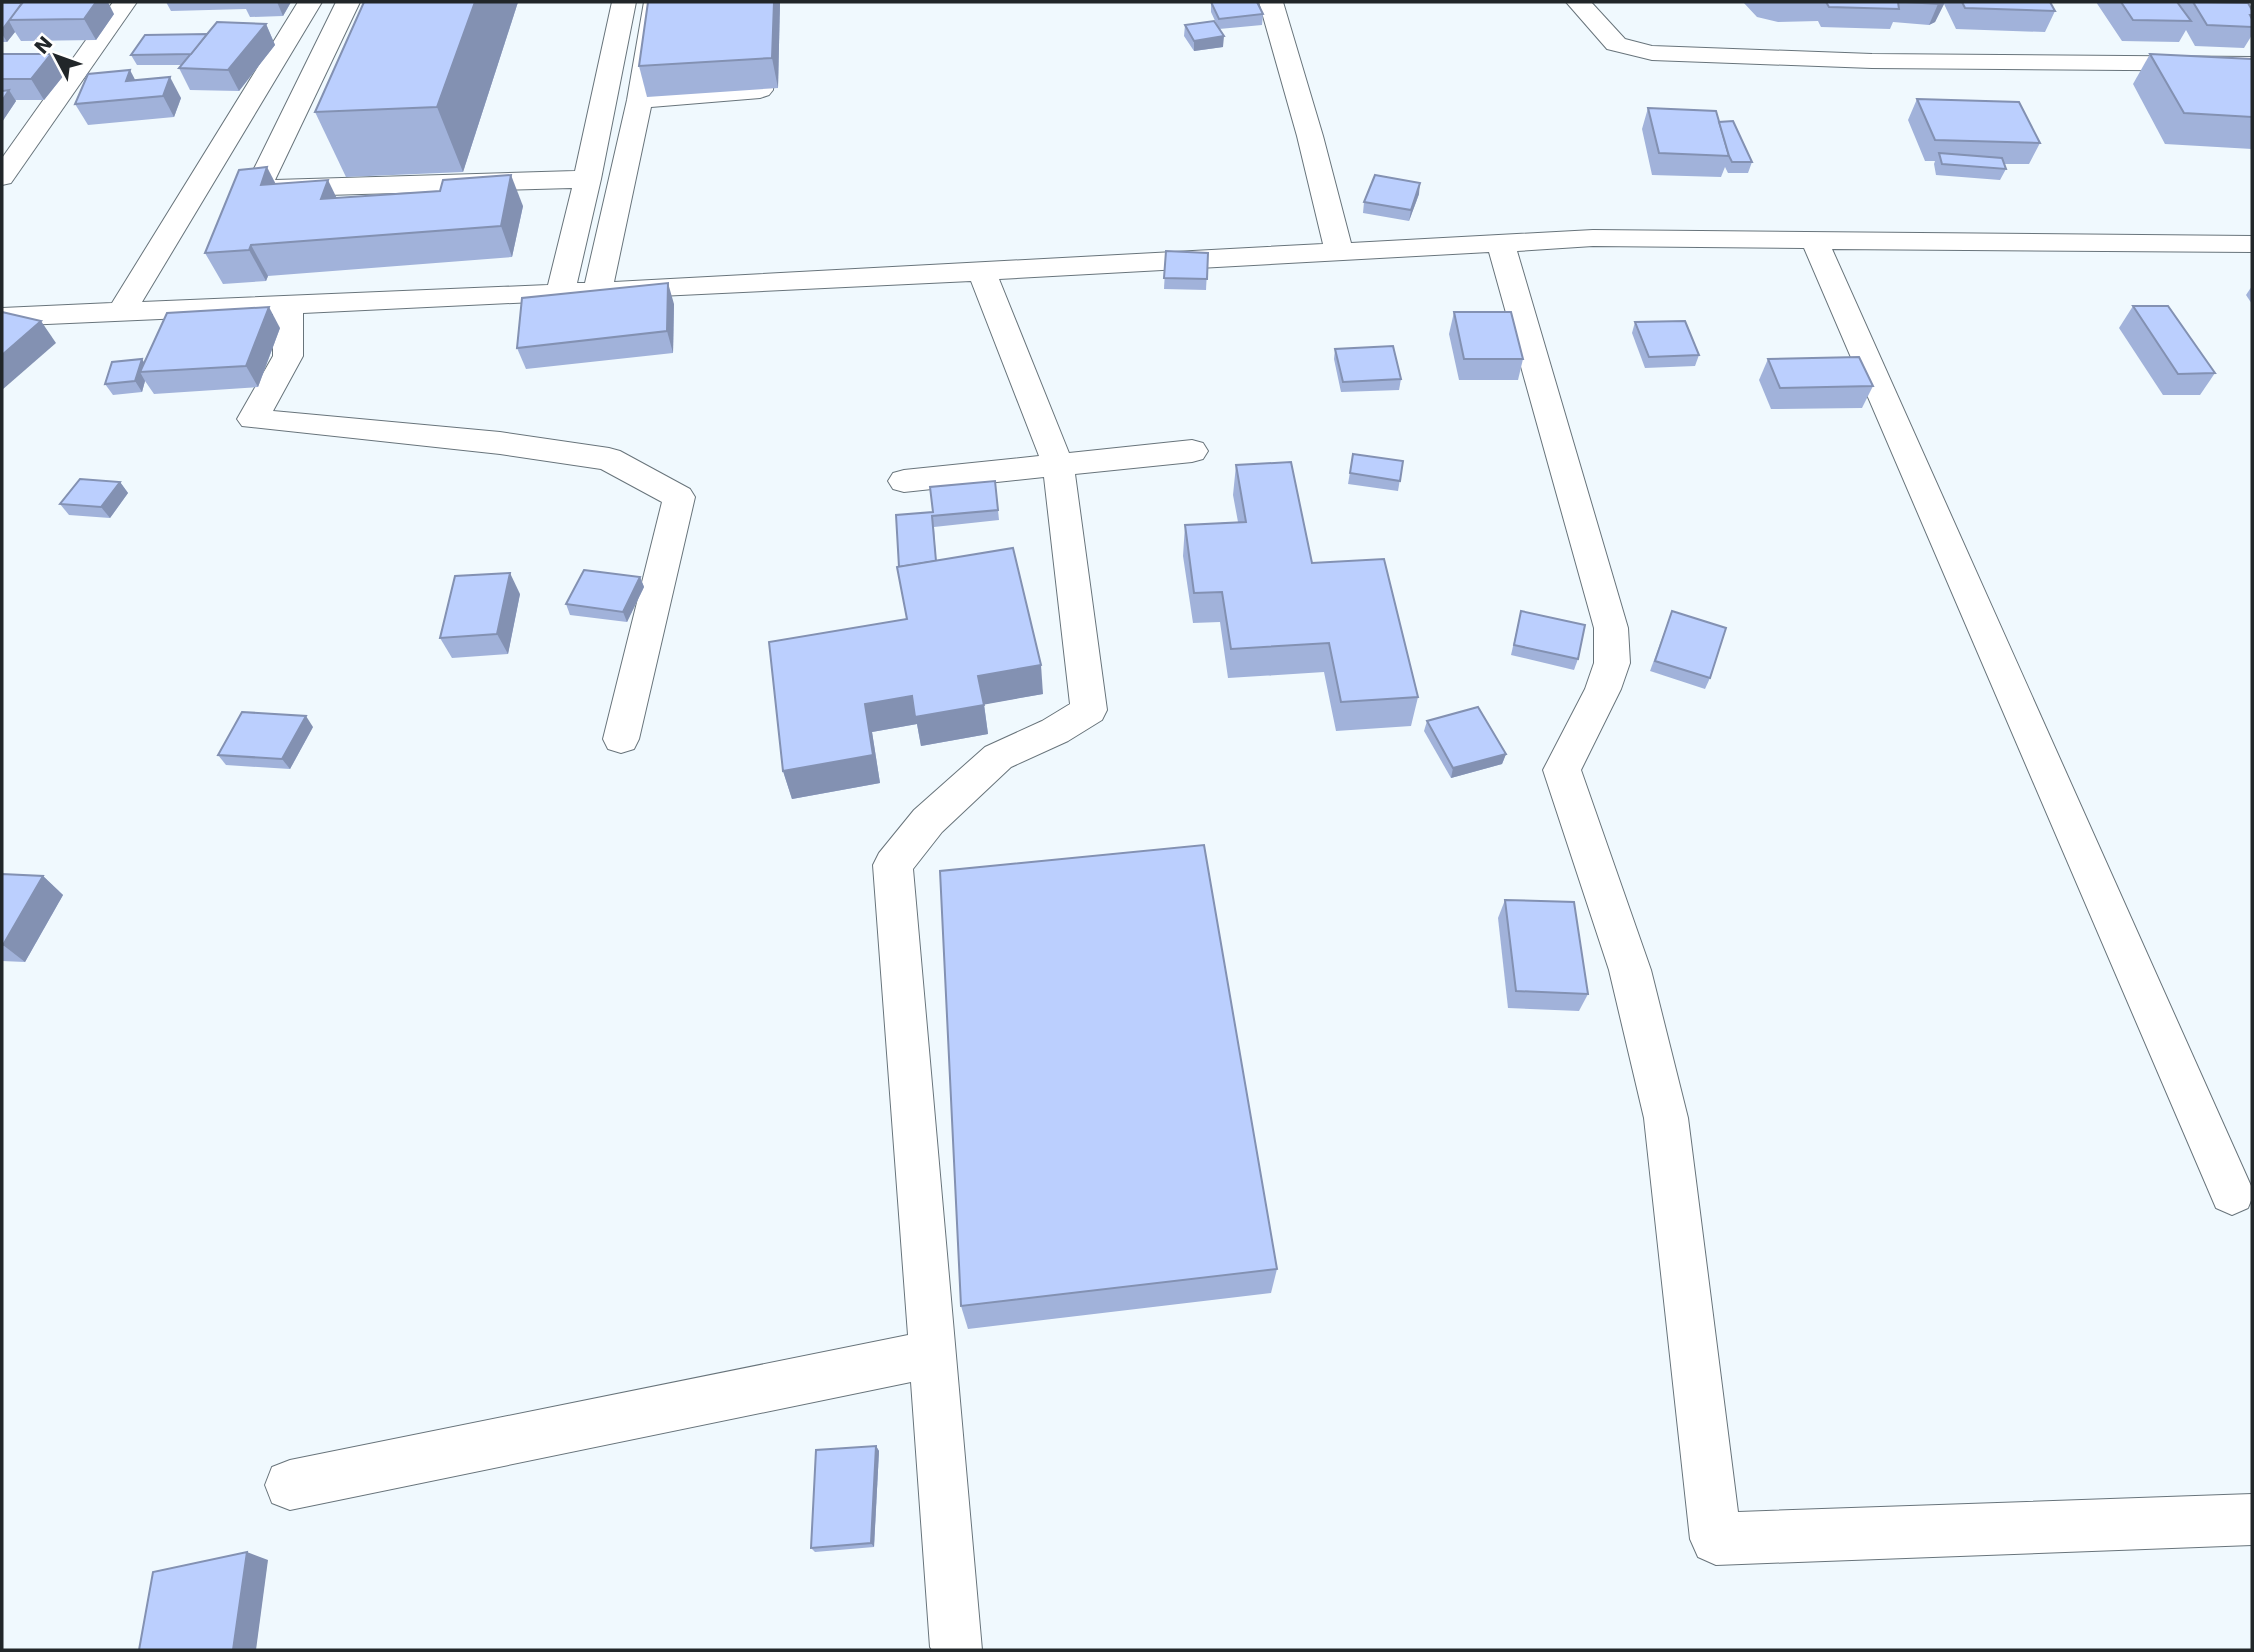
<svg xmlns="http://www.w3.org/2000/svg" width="2254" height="1652" font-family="'DejaVu Sans',sans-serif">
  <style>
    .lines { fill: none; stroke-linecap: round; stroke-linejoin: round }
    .minor-casing { stroke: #68747b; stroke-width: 2 }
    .minor { fill: #fff; fill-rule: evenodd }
    .wall { fill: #a1b2da }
    .shaded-wall { fill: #8391b2 }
    .building { fill: #bbcffe; stroke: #8391b2; stroke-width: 2 }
  </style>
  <rect width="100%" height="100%" fill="#f0f9fe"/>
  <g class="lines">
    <defs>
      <g id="minor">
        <path d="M113,2H137L11,183L2,185V158Z"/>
        <path d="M298,2H322L142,302L548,285L572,188L257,197L247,195L244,189L336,2H360L275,180L575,171L612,2H636L601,179L577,283H585L627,100L644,2H668L654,91L748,83L755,2H779L773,90L769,95L760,98L651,107L614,282L1323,244L1297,136L1259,2H1283L1323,136L1351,243L1593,230L2252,236V252L1832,249L2252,1188V1198L2248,1208L2232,1215L2216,1208L1804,248L1593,246L1517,251L1628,628L1630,663L1621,689L1581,770L1651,970L1688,1118L1738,1512L2252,1494V1545L1716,1565L1698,1557L1690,1539L1644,1118L1609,970L1543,770L1585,689L1594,663V628L1489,252L999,279L1069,453L1192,440L1203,443L1208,451L1203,459L1192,462L1075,474L1107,710L1102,720L1068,741L1011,767L942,832L913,869L982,1650H932L930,1647L911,1382L290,1510L272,1503L265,1485L272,1467L290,1460L908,1335L873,865L879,853L914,810L985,747L1042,721L1070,704L1044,477L904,492L893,489L888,481L893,473L904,470L1039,456L971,281L303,313V356L273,411L500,432L609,448L620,451L690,489L695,497L639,739L634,749L621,753L608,749L603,739L662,502L601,469L500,454L242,426L237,419L273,356V314L2,326V308L112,303Z"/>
        <path d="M1566,2H1591L1625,39L1652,46L1872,54L2252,57V71L1872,68L1652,60L1607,49Z"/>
      </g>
    </defs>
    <use href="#minor" class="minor-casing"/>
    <use href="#minor" class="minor"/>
  </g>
  <g class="wall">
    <path d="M166,2H291L283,16L250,17L246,9L171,11Z"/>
    <path d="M518,2L463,172L346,177L315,112Z"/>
    <path d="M780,2L778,88L647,97L639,66Z"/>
    <path d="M1211,2L1263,14L1262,25L1219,29L1223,47L1194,51L1184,36L1185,25H1217L1211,12Z"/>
    <path d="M1743,2H2050L2055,11L2045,32L1956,29L1944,4L1935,22L1929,25L1893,22L1890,29L1821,27L1818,21L1778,22L1757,17Z"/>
    <path d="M2096,2H2250L2249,4L2252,10V35L2244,48L2195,46L2186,30L2179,42L2122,41Z"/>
    <path d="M2,3H22L114,14L96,40L21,41L15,32L7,42H2Z"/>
    <path d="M266,24L275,45L239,91L190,90L179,68L182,65H137L131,55L207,34Z"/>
    <path d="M2,54L64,75L44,100H15L16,101L2,122Z"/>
    <path d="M2150,54L2252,59V149L2165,144L2133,84Z"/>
    <path d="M135,80L181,98L174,117L88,125L75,104Z"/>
    <path d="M1917,99L2040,143L2029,164H2004L2006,169L2000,180L1936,175L1934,164L1935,161H1925L1908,120Z"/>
    <path d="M1648,108L1719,122L1752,162L1748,173H1728L1725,167L1721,177L1652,175L1642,129Z"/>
    <path d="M275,184L337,198L523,206L512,257L268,276L266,281L223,284L205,253Z"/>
    <path d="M1419,194L1409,221L1363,213L1364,202Z"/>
    <path d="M1166,251L1208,253L1206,290L1164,289Z"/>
    <path d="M2252,286V304L2246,295Z"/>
    <path d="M674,304L673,353L526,369L517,348Z"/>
    <path d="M2133,306L2215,373L2200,395H2163L2119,328Z"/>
    <path d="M1454,312L1523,359L1518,380H1459L1449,334Z"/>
    <path d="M1635,322L1699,355L1695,366L1645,368L1632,333Z"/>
    <path d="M280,328L258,387L154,394L145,381L142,392L113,395L105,384L144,363Z"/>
    <path d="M1335,349L1401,379L1399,390L1341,392L1334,359Z"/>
    <path d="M1768,359L1873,386L1862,408L1771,409L1759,380Z"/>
    <path d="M1353,454L1403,461L1398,491L1348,484Z"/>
    <path d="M1236,465L1418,697L1411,726L1336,731L1324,672L1228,678L1220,622L1193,623L1183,556L1185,525L1238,522L1233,495Z"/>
    <path d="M995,481L999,520L934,527L936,561L1043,694L984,704L988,734L921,746L917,724L872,732L880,783L792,799L783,771L907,619L899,567L933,512Z"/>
    <path d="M120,482L128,493L110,518L69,515L60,504Z"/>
    <path d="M640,577L644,587L627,622L570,615L566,604Z"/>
    <path d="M520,594L508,654L452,658L440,638Z"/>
    <path d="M1521,611L1578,659L1574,670L1511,655Z"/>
    <path d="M1672,611L1710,678L1705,689L1650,671Z"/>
    <path d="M1427,721L1506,754L1502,764L1451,778L1424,731Z"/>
    <path d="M313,727L290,769L226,765L218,755Z"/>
    <path d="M2,874L43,876L63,895L25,962L2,961Z"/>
    <path d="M1505,900L1588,994L1579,1011L1508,1008L1498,918Z"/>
    <path d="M1277,1269L1271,1293L968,1329L961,1306Z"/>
    <path d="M876,1446L879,1451L874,1547L815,1552L811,1548Z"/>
  </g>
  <g class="shaded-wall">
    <path d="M96,2H108L114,14L96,40L84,19Z"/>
    <path d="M277,2H291L283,16Z"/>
    <path d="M475,2H518L463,172L437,107Z"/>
    <path d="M774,2H780L778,88L772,58Z"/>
    <path d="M1945,2L1935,22L1929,25L1938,4Z"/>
    <path d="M9,21L15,32L7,42L2,34V30Z"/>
    <path d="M266,24L275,45L239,91L228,70Z"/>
    <path d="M1224,36L1223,47L1194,51V41Z"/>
    <path d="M51,54L64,75L44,100L31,79Z"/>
    <path d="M130,70L141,91L126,81Z"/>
    <path d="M170,77L181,98L174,117L163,96Z"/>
    <path d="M9,90L16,101L2,122V101Z"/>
    <path d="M267,167L283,198L261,185Z"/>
    <path d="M511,175L523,206L512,257L501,226Z"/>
    <path d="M328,180L343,211L321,199Z"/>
    <path d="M1420,183L1419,194L1409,221L1411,210Z"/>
    <path d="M251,245L268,276L266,281L249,250Z"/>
    <path d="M668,283L674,304L673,353L667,331Z"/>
    <path d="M269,307L280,328L258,387L246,366Z"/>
    <path d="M41,321L56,343L2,390V355Z"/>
    <path d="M142,359L149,370L140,372L145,381L142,392L135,381Z"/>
    <path d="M120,482L128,493L110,518L101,507Z"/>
    <path d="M510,573L520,594L508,654L497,634Z"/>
    <path d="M640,577L644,587L627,622L623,612Z"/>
    <path d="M1041,665L1043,694L982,705L978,676Z"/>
    <path d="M912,696L984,705L988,734L921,746L917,724L872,732L880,783L792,799L783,771L865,704Z"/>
    <path d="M306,716L313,727L290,769L282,759Z"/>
    <path d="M1506,754L1502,764L1451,778L1453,768Z"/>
    <path d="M43,876L63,895L25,962L3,945Z"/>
    <path d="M876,1446L879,1451L874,1547L871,1543Z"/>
    <path d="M247,1552L268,1560L256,1650H233Z"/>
  </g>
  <g class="building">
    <path d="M23,2H96L84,19L8,20Z"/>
    <path d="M364,2H475L437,107L315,112Z"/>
    <path d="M648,2H774L772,58L639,66Z"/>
    <path d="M1211,2H1257L1263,14L1219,19Z"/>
    <path d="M1826,2H1898L1899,9L1829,7Z"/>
    <path d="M1906,2H1944L1938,4Z"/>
    <path d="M1962,2H2050L2055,11L1965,8Z"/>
    <path d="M2121,2H2177L2191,21L2133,20Z"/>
    <path d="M2193,2L2248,3L2252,10V15H2250L2252,19V27L2207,25Z"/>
    <path d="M2,3H22L2,30Z"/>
    <path d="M1214,21L1224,36L1194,41L1185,25Z"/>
    <path d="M217,22L266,24L228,70L179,68Z"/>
    <path d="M207,34L191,54L131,55L145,35Z"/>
    <path d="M2,54H51L31,79H2Z"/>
    <path d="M2150,54L2252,59V117L2184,113Z"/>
    <path d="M130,70L126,81L170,77L163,96L75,104L88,74Z"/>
    <path d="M9,90L2,101V91Z"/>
    <path d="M1917,99L2019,102L2040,143L1935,140Z"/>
    <path d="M1648,108L1716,111L1729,156L1659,153Z"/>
    <path d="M1733,121L1752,162H1732L1729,156L1719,122Z"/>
    <path d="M1939,153L2002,158L2006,169L1942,164Z"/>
    <path d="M267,167L261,185L328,180L321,199L440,191L443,180L511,175L501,226L251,245L249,250L205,253L239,170Z"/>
    <path d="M1375,175L1420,183L1411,210L1364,202Z"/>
    <path d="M1166,251L1208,253L1207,279L1164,278Z"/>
    <path d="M668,283L667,331L517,348L522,298Z"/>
    <path d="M2133,306H2168L2215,373L2178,374Z"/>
    <path d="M269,307L246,366L140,372L167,313Z"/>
    <path d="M2,312L41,321L2,355Z"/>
    <path d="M1454,312H1511L1523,359H1464Z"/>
    <path d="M1685,321L1699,355L1649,357L1635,322Z"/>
    <path d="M1393,346L1401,379L1343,382L1335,349Z"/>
    <path d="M1859,357L1873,386L1780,388L1768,359Z"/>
    <path d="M142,359L135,381L105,384L112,362Z"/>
    <path d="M1353,454L1403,461L1400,481L1350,473Z"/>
    <path d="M1291,462L1312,563L1384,559L1418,697L1341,702L1329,643L1231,649L1222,592L1194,593L1185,525L1246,522L1236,465Z"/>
    <path d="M80,479L120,482L101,507L60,504Z"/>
    <path d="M995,481L998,510L932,516L936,561L899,567L896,515L933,512L930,487Z"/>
    <path d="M1013,548L1041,665L978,676L984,705L915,717L912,696L865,704L873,755L783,771L769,642L907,619L897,567Z"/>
    <path d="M584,570L640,577L623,612L566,604Z"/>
    <path d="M510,573L497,634L440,638L455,576Z"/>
    <path d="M1521,611L1585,625L1578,659L1514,645Z"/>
    <path d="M1672,611L1726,628L1710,678L1655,661Z"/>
    <path d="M1478,707L1506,754L1453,768L1427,721Z"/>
    <path d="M242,712L306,716L282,759L218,755Z"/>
    <path d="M1204,845L1277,1269L961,1306L940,871Z"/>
    <path d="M2,874L43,876L3,945H2Z"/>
    <path d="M1505,900L1574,902L1588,994L1516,991Z"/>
    <path d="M876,1446L871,1543L811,1548L816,1450Z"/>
    <path d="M247,1552L233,1650H139L153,1572Z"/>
  </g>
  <rect width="2254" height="1652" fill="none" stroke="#212629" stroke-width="7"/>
  <g transform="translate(56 56) rotate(311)" stroke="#ffffff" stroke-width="5" paint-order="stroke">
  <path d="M0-5L12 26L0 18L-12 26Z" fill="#212629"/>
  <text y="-10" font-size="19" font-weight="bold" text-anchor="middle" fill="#212629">N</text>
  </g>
</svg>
